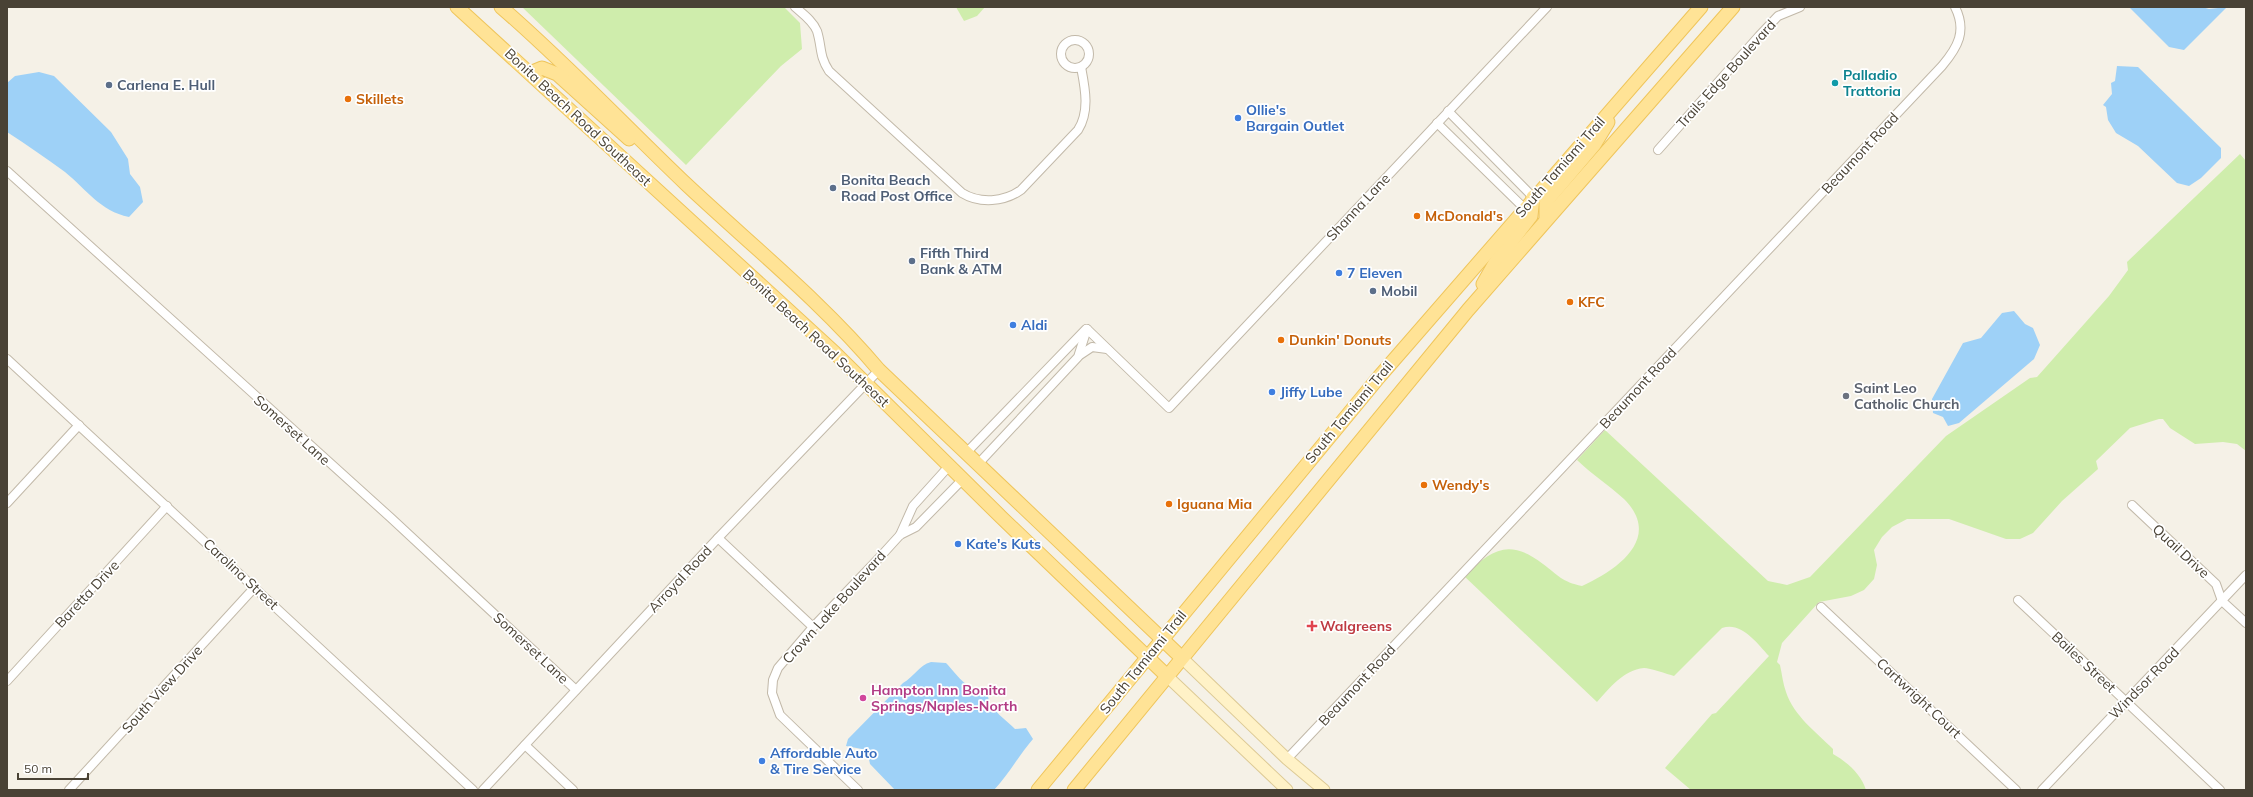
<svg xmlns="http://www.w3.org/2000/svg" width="2253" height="797" font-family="Mulish,sans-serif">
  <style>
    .green { fill: #cfedac }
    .water { fill: #9ed1f7 }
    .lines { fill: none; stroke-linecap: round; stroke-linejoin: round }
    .street-casing { stroke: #c2b9a9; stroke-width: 10 }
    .secondary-casing { stroke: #ddca95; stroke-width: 13 }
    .primary-casing { stroke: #efc55b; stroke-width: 15 }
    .street { stroke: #fff; stroke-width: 8 }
    .secondary { stroke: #fff2c7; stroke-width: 11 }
    .primary { stroke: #ffe396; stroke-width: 13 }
    .culture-dot { fill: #0f9aa8; stroke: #fff; stroke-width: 1.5 }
    .service-dot { fill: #5c6f8a; stroke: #fff; stroke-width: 1.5 }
    .food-dot { fill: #e8710a; stroke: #fff; stroke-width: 1.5 }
    .shop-dot { fill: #3f7fe0; stroke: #fff; stroke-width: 1.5 }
    .worship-dot { fill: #6b7280; stroke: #fff; stroke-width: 1.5 }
    .health-dot { fill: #e0444e; stroke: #fff; stroke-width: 1.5 }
    .hotel-dot { fill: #d1479c; stroke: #fff; stroke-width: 1.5 }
    .labels { text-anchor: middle; stroke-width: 3.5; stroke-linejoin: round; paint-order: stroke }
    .street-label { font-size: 14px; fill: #494235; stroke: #fff }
    .culture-label { font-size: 14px; font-weight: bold; fill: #0d838f; stroke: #fff; text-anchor: start }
    .service-label { font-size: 14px; font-weight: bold; fill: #4e5e75; stroke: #fff; text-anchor: start }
    .food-label { font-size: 14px; font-weight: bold; fill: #c56008; stroke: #fff; text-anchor: start }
    .shop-label { font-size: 14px; font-weight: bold; fill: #366cbe; stroke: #fff; text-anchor: start }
    .worship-label { font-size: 14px; font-weight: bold; fill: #5b616d; stroke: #fff; text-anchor: start }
    .health-label { font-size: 14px; font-weight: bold; fill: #be3a42; stroke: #fff; text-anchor: start }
    .hotel-label { font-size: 14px; font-weight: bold; fill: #b23c85; stroke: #fff; text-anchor: start }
  </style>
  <rect width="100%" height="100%" fill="#f5f1e7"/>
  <g class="green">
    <path d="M522,7H784L800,23L802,49L781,66L686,165Z"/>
    <path d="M956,7H985L977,16L964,21Z"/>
    <path d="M2240,154L2246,161V451L2237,444L2223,442L2195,444L2170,428L2163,419H2159L2130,428L2096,461L2098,469L2062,501L2033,533L2020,539H2006L1949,519H1907L1892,527L1882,537L1874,550L1877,565L1874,579L1864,590L1851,596L1819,602L1782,643L1777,662L1780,665C1782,674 1783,684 1786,692C1794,716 1816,732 1833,749V754C1847,762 1861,774 1866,790H1691L1665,768L1712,714L1716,713L1769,656C1757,643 1741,621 1722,628L1674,676C1667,674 1650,668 1644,668C1623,670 1610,688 1597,702L1464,576C1492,549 1509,538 1543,564C1558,575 1562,582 1582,586C1617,570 1663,538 1624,499C1609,485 1591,474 1577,460L1605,430L1768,581L1787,585L1810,577L1946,436L2030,378L2037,377L2109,296L2128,270L2127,262Z"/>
  </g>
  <g class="water">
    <path d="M2129,7H2202L2209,9L2227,7L2184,50L2169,47Z"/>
    <path d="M2117,66L2138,67L2221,148V158L2201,178L2189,186L2177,183L2138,146L2116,133L2108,120L2106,107L2103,105L2112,94L2111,83L2115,81Z"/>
    <path d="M39,72L54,76L111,132L128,159L130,174L140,187L143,202L129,217C100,211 87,190 65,172C46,158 27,145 7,132V83L15,76Z"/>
    <path d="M2014,311L2025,324L2033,328L2040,345L2034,359L1959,423L1948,426L1943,417L1933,413L1932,399L1963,343L1981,338L2002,313Z"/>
    <path d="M931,662L946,663C957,674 967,692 985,690C989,695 988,701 991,705C998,715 1007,721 1015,729L1026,728L1033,739C1019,755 1009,774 994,790H895L870,764L867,750L846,746L848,739L903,683C914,677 919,665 931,662Z"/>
  </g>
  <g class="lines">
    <defs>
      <g id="street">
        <path d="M795,7C803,14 813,21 817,31C822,47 819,56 829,71L962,193C980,204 1004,202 1021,190L1078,130C1090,111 1085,88 1081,67"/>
        <circle cx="1075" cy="54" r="14"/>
        <path d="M1448,111L1533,197"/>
        <path d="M1437,123L1524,208"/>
        <path d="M1658,150L1759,36L1778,16L1800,7"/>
        <path d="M7,171L391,518L576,690"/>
        <path d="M1087,329L1169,408L1547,7"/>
        <path d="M1080,355L1092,347L1107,349"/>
        <path d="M7,359L473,790"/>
        <path d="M967,452L1086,329"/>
        <path d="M979,463L1078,357L1087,329"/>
        <path d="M7,503L79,425"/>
        <path d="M2132,505L2216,584L2222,601L2246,623"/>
        <path d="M900,535L913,506L950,465"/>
        <path d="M718,538L813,627"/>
        <path d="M2018,600L2220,790"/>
        <path d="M1821,607L2016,790"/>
        <path d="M7,681L167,506"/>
        <path d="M525,745L573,790"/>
        <path d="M1287,759L1942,66C1958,47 1967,31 1955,7"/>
        <path d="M69,790L255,587"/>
        <path d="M483,790L718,538L879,370"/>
        <path d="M858,790L780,715L772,693L773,680L778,668L813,627L880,557L900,535L916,527L963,479"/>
        <path d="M2042,790L2246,575"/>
      </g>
      <g id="secondary">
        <path d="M1182,658L1287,759L1324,790"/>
        <path d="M1167,676L1287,790"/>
      </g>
      <g id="primary">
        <path d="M457,7L835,353L1001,517L1167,676"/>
        <path d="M501,7C566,63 625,126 687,185C751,245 823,303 879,370L1182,658"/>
        <path d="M530,73L542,68L557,74L629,139"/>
        <path d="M1546,219V204L1550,197L1594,145L1608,122"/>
        <path d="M1483,284L1495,263L1531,216L1533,197"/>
        <path d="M1038,790L1379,377L1701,7"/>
        <path d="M1074,790L1468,310L1733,7"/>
      </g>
    </defs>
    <use href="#street" class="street-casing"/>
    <use href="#secondary" class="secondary-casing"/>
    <use href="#primary" class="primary-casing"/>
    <use href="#street" class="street"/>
    <use href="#secondary" class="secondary"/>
    <use href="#primary" class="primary"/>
  </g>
  <circle class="culture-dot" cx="1835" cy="83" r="4"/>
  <g class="service-dot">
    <circle cx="109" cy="85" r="4"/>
    <circle cx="833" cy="188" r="4"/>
    <circle cx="912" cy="261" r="4"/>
    <circle cx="1373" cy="291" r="4"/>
  </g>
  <g class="food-dot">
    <circle cx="348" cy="99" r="4"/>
    <circle cx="1417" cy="216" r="4"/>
    <circle cx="1570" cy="302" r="4"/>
    <circle cx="1281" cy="340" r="4"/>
    <circle cx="1424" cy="485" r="4"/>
    <circle cx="1169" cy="504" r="4"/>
  </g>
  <g class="shop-dot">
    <circle cx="1238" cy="118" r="4"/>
    <circle cx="1339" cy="273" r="4"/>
    <circle cx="1013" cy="325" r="4"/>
    <circle cx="1272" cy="392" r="4"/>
    <circle cx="958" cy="544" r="4"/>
    <circle cx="762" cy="761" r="4"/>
  </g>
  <circle class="worship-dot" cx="1846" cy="396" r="4"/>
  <path class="health-dot" d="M1310 620h4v4h4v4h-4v4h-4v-4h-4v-4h4z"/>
  <circle class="hotel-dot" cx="863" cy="698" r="4"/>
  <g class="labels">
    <g class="street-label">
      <text transform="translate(1726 74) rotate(-48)" y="5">Trails Edge Boulevard</text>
      <text transform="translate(578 117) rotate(43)" y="5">Bonita Beach Road Southeast</text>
      <text transform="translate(1860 153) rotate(-47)" y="5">Beaumont Road</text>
      <text transform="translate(1560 167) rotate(-49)" y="5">South Tamiami Trail</text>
      <text transform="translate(1358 207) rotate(-47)" y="5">Shanna Lane</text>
      <text transform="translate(816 338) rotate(43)" y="5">Bonita Beach Road Southeast</text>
      <text transform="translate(1638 388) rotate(-47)" y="5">Beaumont Road</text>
      <text transform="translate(1349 412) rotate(-50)" y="5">South Tamiami Trail</text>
      <text transform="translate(292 430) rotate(42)" y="5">Somerset Lane</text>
      <text transform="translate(2181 551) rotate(43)" y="5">Quail Drive</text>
      <text transform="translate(241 574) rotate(43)" y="5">Carolina Street</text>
      <text transform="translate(680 579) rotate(-47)" y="5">Arroyal Road</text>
      <text transform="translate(87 594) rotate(-47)" y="5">Baretta Drive</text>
      <text transform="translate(834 607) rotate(-48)" y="5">Crown Lake Boulevard</text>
      <text transform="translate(531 648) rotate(43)" y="5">Somerset Lane</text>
      <text transform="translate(1143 662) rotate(-51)" y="5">South Tamiami Trail</text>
      <text transform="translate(2084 662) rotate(43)" y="5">Bailes Street</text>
      <text transform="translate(2144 683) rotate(-46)" y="5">Windsor Road</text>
      <text transform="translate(1357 685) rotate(-47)" y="5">Beaumont Road</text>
      <text transform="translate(162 689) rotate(-48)" y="5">South View Drive</text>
      <text transform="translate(1919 698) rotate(43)" y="5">Cartwright Court</text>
    </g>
    <g class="culture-label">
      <text x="1843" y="80">Palladio<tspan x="1843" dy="16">Trattoria</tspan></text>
    </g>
    <g class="service-label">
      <text x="117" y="90">Carlena E. Hull</text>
      <text x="841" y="185">Bonita Beach<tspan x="841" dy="16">Road Post Office</tspan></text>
      <text x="920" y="258">Fifth Third<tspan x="920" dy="16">Bank &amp; ATM</tspan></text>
      <text x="1381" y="296">Mobil</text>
    </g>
    <g class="food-label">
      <text x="356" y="104">Skillets</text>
      <text x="1425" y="221">McDonald's</text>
      <text x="1578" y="307">KFC</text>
      <text x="1289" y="345">Dunkin' Donuts</text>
      <text x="1432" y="490">Wendy's</text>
      <text x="1177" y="509">Iguana Mia</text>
    </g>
    <g class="shop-label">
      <text x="1246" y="115">Ollie's<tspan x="1246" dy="16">Bargain Outlet</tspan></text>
      <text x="1347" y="278">7 Eleven</text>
      <text x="1021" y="330">Aldi</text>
      <text x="1280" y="397">Jiffy Lube</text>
      <text x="966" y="549">Kate's Kuts</text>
      <text x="770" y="758">Affordable Auto<tspan x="770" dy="16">&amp; Tire Service</tspan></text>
    </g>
    <g class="worship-label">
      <text x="1854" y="393">Saint Leo<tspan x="1854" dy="16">Catholic Church</tspan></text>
    </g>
    <g class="health-label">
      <text x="1320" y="631">Walgreens</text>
    </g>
    <g class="hotel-label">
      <text x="871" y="695">Hampton Inn Bonita<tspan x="871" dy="16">Springs/Naples-North</tspan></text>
    </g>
  </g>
  <rect width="2253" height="797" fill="none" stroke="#494235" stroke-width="16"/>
  <path d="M18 773v6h70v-6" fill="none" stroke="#494235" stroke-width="2"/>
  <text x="24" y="773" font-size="12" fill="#494235" stroke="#ffffff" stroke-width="3" paint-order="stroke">50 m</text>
</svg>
